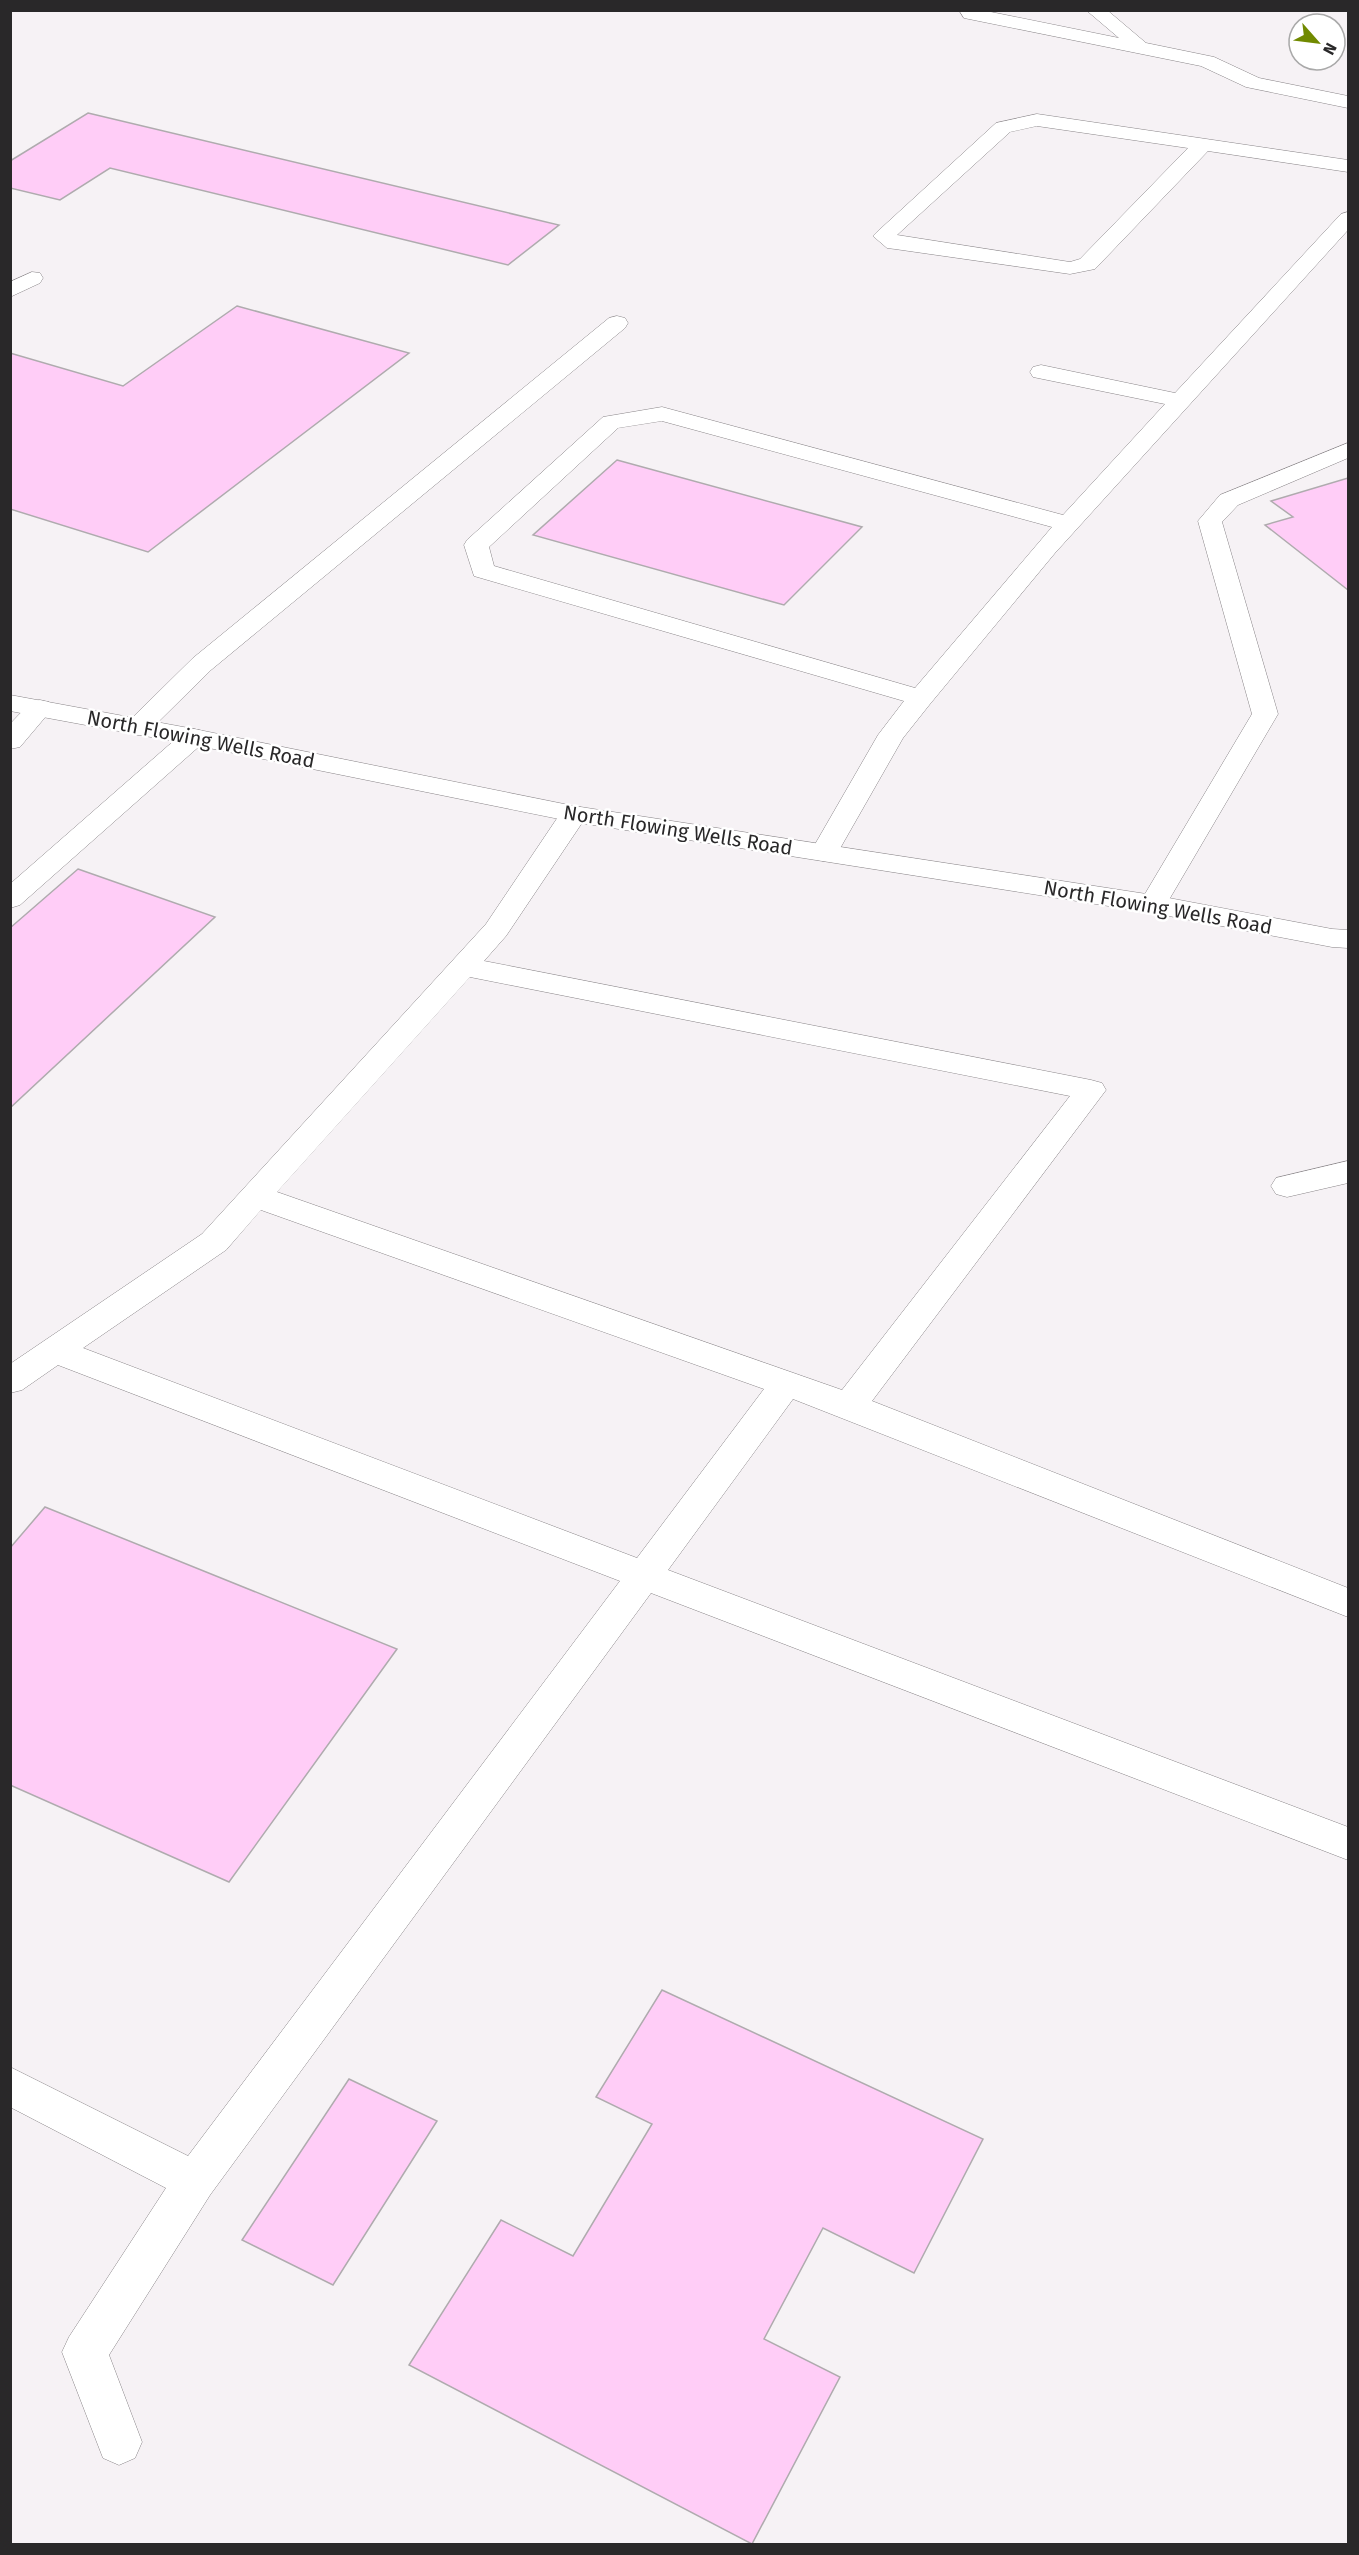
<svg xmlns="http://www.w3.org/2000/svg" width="1359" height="2555" font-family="'Fira Sans',sans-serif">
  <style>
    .building { fill: #ffcdf7; stroke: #afabae; stroke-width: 1.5 }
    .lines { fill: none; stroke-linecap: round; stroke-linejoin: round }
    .service-casing { stroke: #898588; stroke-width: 1 }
    .tertiary-casing { stroke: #898588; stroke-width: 1 }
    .service { fill: #fff; fill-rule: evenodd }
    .tertiary { fill: #fff; fill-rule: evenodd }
    .labels { text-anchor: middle; stroke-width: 5; stroke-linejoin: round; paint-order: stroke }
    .street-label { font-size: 20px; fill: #292829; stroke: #fff }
  </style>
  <rect width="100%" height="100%" fill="#f6f2f5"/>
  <g class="building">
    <path d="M88,113L559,225L508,265L110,168L60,200L10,188V161Z"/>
    <path d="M237,306L409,353L148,552L10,509V353L123,386Z"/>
    <path d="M617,460L862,527L784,605L533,535Z"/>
    <path d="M1348,478V590L1265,525L1293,517L1271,501Z"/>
    <path d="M78,869L215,917L10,1108V928Z"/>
    <path d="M45,1507L397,1649L229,1882L10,1785V1548Z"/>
    <path d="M662,1990L983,2139L914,2273L823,2228L764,2339L840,2377L752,2544L409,2365L501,2220L573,2256L652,2124L596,2097Z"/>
    <path d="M349,2079L437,2121L333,2285L242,2240Z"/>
  </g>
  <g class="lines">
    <defs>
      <g id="service">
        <path d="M959,10H981L1119,38L1086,10H1107L1146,43L1214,57L1259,78L1348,96V108L1246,87L1201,66L964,18Z"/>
        <path d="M1037,114L1348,160V172L1208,151L1095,269L1070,274L895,249L887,248L873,236L877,232L996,123ZM1037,126L1188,148L1080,259L1070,262L897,235L1010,132Z"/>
        <path d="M1348,212V230L1055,553L930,704L903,738L834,859L824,861L814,859L810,853L878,735L904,701L474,576L464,545L467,540L603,417L662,407L1063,515L1165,404L1033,377L1030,372L1033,367L1041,365L1175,393L1341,214ZM662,421L1052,527L915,688L494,566L489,547L618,428Z"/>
        <path d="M32,272L40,273L43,278L40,283L10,297V282Z"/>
        <path d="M617,316L625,318L628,323L625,328L211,670L147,733L138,735L129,733L125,727L129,721L193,658L609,318Z"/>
        <path d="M1348,443V458L1238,505L1222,522L1278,714L1163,910L1153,913L1143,910L1139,904L1252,714L1198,521L1220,495Z"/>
        <path d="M40,700L49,702L53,708L20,747L10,749V724L31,702Z"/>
        <path d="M194,729L203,731L207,737L203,743L20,905L10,908V884L185,731Z"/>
        <path d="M574,806L584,808L588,814L506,936L484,961L1091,1080L1102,1083L1106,1090L872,1401L1348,1588V1617L793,1399L668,1570L1348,1827V1860L651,1593L210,2195L109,2355L142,2442L135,2458L119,2465L103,2458L62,2352L69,2337L166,2188L10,2107V2067L188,2156L620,1581L58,1365L22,1390L10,1393V1364L202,1234L486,924L564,808ZM470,977L1070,1096L842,1390L277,1192ZM261,1210L764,1389L637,1558L83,1348L226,1250Z"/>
        <path d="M1348,1161V1183L1287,1197L1276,1194L1271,1186L1276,1178Z"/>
      </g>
      <path id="tertiary" d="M10,695L194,729L574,806L1153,895L1332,929L1348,930V948L1332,947L1153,913L574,822L194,745L10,711Z"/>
    </defs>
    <use href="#service" class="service-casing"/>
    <use href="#tertiary" class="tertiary-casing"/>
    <use href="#service" class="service"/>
    <use href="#tertiary" class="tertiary"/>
  </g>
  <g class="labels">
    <g class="street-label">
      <text transform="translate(201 739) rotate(11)" y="7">North Flowing Wells Road</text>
      <text transform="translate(678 830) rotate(9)" y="7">North Flowing Wells Road</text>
      <text transform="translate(1158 907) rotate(10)" y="7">North Flowing Wells Road</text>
    </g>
  </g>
  <rect width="1359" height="2555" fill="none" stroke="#292829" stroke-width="24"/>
  <g transform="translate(1317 42) rotate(118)"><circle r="28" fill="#ffffff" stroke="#a9a9a9" stroke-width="1.5"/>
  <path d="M0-4.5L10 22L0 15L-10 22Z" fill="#718a00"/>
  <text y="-9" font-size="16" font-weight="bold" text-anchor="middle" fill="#292829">N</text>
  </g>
</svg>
